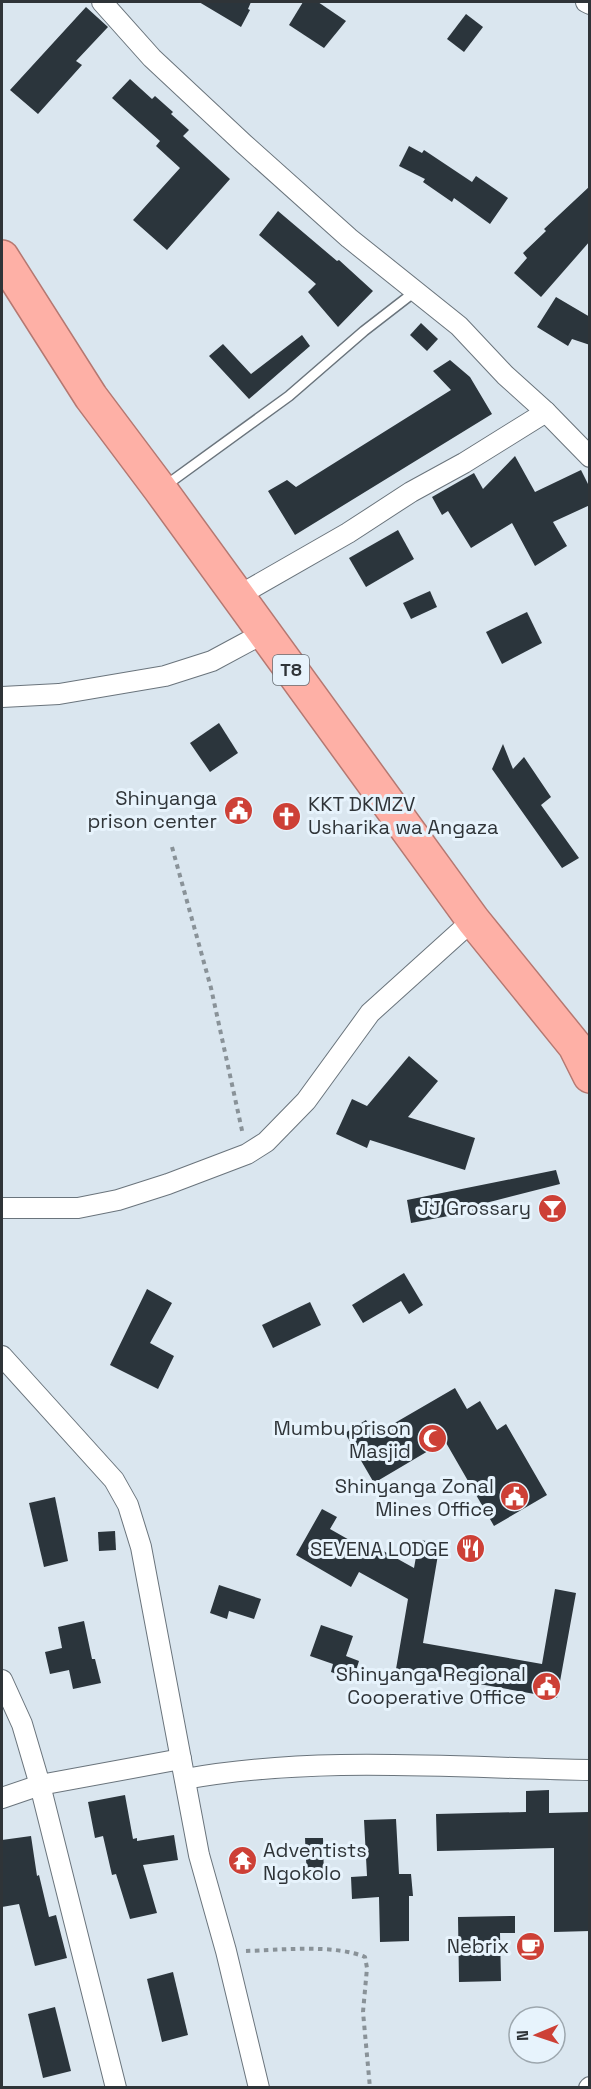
<svg xmlns="http://www.w3.org/2000/svg" width="591" height="2089" font-family="'Space Grotesk',sans-serif">
  <style>
    .building { fill: #2b353c }
    .lines { fill: none; stroke-linecap: round; stroke-linejoin: round }
    .service-casing { stroke: #6a747c; stroke-width: 12 }
    .minor-casing { stroke: #6a747c; stroke-width: 22 }
    .trunk-casing { stroke: #b57871; stroke-width: 36 }
    .path { stroke: #899298; stroke-width: 4; stroke-dasharray: 4.5 4.5; stroke-linecap: butt }
    .service { stroke: #fff; stroke-width: 9 }
    .minor { stroke: #fff; stroke-width: 20 }
    .trunk { stroke: #feb0a6; stroke-width: 33 }
    .labels { text-anchor: middle; stroke-width: 6; stroke-linejoin: round; paint-order: stroke }
    .shield { fill: #e7f3fc; stroke: #666d73; stroke-width: 1.5 }
    .shield-label { font-size: 18px; font-weight: bold; fill: #2f3438 }
    .poi-label { font-size: 20px; fill: #2f3438; stroke: #e7f3fc; text-anchor: end }
  </style>
  <rect width="100%" height="100%" fill="#dae6ef"/>
  <g class="building">
    <path d="M199,2H251L248,9L250,10L241,27Z"/>
    <path d="M303,2H318L346,21L324,48L289,25Z"/>
    <path d="M86,7L108,27L76,61L82,65L38,114L10,90Z"/>
    <path d="M466,14L483,27L464,52L447,39Z"/>
    <path d="M130,79L152,99L155,96L173,112L171,114L189,130L183,136L230,179L167,250L133,220L180,168L156,146L160,141L112,98Z"/>
    <path d="M409,146L422,153L424,150L472,182L476,176L508,198L490,224L454,198L452,202L423,182L425,179L399,166Z"/>
    <path d="M590,186V241L541,297L514,273L527,258L523,253L546,231L544,229Z"/>
    <path d="M278,211L337,261L339,260L373,291L338,327L308,292L316,284L259,235Z"/>
    <path d="M556,297L590,317V345L572,339L568,346L537,327Z"/>
    <path d="M421,323L438,339L427,351L410,335Z"/>
    <path d="M302,335L310,346L249,399L209,356L223,344L251,374Z"/>
    <path d="M450,360L470,377L492,414L295,535L268,491L287,480L296,487L451,390L433,371Z"/>
    <path d="M515,456L535,492L581,470L590,488V505L553,522L567,546L535,566L512,523L471,548L448,511L442,515L432,497L474,473L483,489Z"/>
    <path d="M398,530L414,559L366,587L349,558Z"/>
    <path d="M430,591L437,607L411,619L403,603Z"/>
    <path d="M527,612L542,643L502,664L486,632Z"/>
    <path d="M219,723L238,753L210,772L190,743Z"/>
    <path d="M503,744L513,769L524,757L551,797L541,805L579,858L562,868L492,769Z"/>
    <path d="M409,1056L438,1081L408,1117L475,1138L465,1170L370,1140L367,1148L336,1134L352,1099L367,1106Z"/>
    <path d="M556,1170L560,1184L474,1206L475,1211L411,1223L407,1200Z"/>
    <path d="M404,1273L423,1305L409,1314L401,1301L363,1323L352,1305Z"/>
    <path d="M147,1289L172,1303L150,1343L174,1356L158,1389L110,1365Z"/>
    <path d="M310,1302L321,1325L273,1348L262,1325Z"/>
    <path d="M455,1388L467,1409L480,1401L497,1430L506,1424L547,1495L494,1526L445,1441L374,1483L345,1433L366,1420L374,1435Z"/>
    <path d="M55,1497L68,1561L44,1567L29,1503Z"/>
    <path d="M322,1509L337,1517L330,1529L374,1554L378,1548L414,1568L419,1540L440,1543L423,1643L542,1664L555,1589L576,1593L557,1698L396,1669L408,1599L359,1572L351,1587L296,1555Z"/>
    <path d="M115,1531L116,1550L99,1551L98,1532Z"/>
    <path d="M219,1585L261,1599L254,1619L229,1611L227,1619L210,1613Z"/>
    <path d="M84,1621L92,1659H95L101,1683L73,1689L69,1670L50,1674L45,1652L62,1648L58,1627Z"/>
    <path d="M321,1625L353,1636L346,1656L359,1661L353,1680L331,1672L333,1664L310,1656Z"/>
    <path d="M549,1790V1813L589,1812L590,1931L554,1932V1848L437,1851L436,1814L526,1812V1791Z"/>
    <path d="M125,1795L133,1839L137,1838V1841L174,1835L178,1860L143,1865L157,1913L130,1919L116,1874L112,1875L103,1836L95,1838L88,1802Z"/>
    <path d="M396,1819L399,1874H411L413,1896H409V1941L380,1942L379,1897L352,1899L351,1877L367,1876L364,1820Z"/>
    <path d="M31,1836L37,1876L39,1875L49,1917L56,1915L67,1958L35,1966L19,1904L2,1907V1840Z"/>
    <path d="M305,1838H323L324,1879H307Z"/>
    <path d="M515,1916V1933H500L501,1981L459,1982L458,1917Z"/>
    <path d="M173,1972L188,2035L162,2042L147,1979Z"/>
    <path d="M55,2007L71,2071L43,2078L28,2014Z"/>
  </g>
  <g class="lines">
    <defs>
      <path id="service" d="M165,486L289,396L364,331L417,290"/>
      <g id="minor">
        <path d="M102,2L152,58L244,144L349,238L459,326L505,375L546,412L590,457"/>
        <path d="M586,2L590,4"/>
        <path d="M238,596L348,533L411,492L464,463L546,412"/>
        <path d="M2,697L59,694L165,676L212,661L264,633"/>
        <path d="M2,1208H78L118,1200L168,1184L247,1154L266,1142L306,1101L370,1013L473,920"/>
        <path d="M2,1356L114,1480L128,1505L141,1547L199,1855L226,1951L259,2088"/>
        <path d="M2,1680L22,1724L40,1785L116,2088"/>
        <path d="M185,1779C319,1755 455,1768 590,1770"/>
        <path d="M2,1798L40,1785L181,1759"/>
        <path d="M589,2088L590,2087"/>
      </g>
      <path id="trunk" d="M2,257L91,397L160,489L473,920L575,1046L590,1076"/>
    </defs>
    <use href="#service" class="service-casing"/>
    <use href="#minor" class="minor-casing"/>
    <use href="#trunk" class="trunk-casing"/>
    <g class="path">
      <path d="M172,847L211,988L243,1135"/>
      <path d="M246,1951C280,1950 335,1944 365,1957L367,1968L363,2012L370,2088"/>
    </g>
    <use href="#service" class="service"/>
    <use href="#minor" class="minor"/>
    <use href="#trunk" class="trunk"/>
  </g>
  <defs>
    <symbol id="civic-disc" viewBox="-11 -11 22 22"><circle r="9.5" fill="#cd4036" stroke="#e7f3fc"/><path d="M-.6-6.5H3V-4.5H.6V-3L4-1V1h2V6H-6V1h2V-1L-.6-3ZM-1.2 2.5V6h2.4V2.5Z" fill="#fff"/></symbol>
    <symbol id="church-disc" viewBox="-11 -11 22 22"><circle r="9.5" fill="#cd4036" stroke="#e7f3fc"/><path d="M-1.2-6h2.4v3.5h3.3v2.4h-3.3V6h-2.4V-.1h-3.3v-2.4h3.3Z" fill="#fff"/></symbol>
    <symbol id="bar-disc" viewBox="-11 -11 22 22"><circle r="9.5" fill="#cd4036" stroke="#e7f3fc"/><path d="M-6-5H6L.8 .8V4.5H3.5V6h-7V4.5H-.8V.8Z" fill="#fff"/></symbol>
    <symbol id="mosque-disc" viewBox="-11 -11 22 22"><circle r="9.5" fill="#cd4036" stroke="#e7f3fc"/><path d="M3.5-4.9A6 6 0 1 0 3.5 4.9A5 5 0 1 1 3.5-4.9Z" fill="#fff"/></symbol>
    <symbol id="restaurant-disc" viewBox="-11 -11 22 22"><circle r="9.5" fill="#cd4036" stroke="#e7f3fc"/><path d="M-5-6h1v4h1v-4h1v4h1v-4h1v5L-1.5 .5V6h-2V.5L-5-1ZM5-6V6H3V1.5H1.5Q1.5-4 5-6Z" fill="#fff"/></symbol>
    <symbol id="temple-disc" viewBox="-11 -11 22 22"><circle r="9.5" fill="#cd4036" stroke="#e7f3fc"/><path d="M0-6L5-2H3V0L6.5 2.5H4V6H1.5V3h-3V6H-4V2.5H-6.5L-3 0V-2H-5Z" fill="#fff"/></symbol>
    <symbol id="cafe-disc" viewBox="-11 -11 22 22"><circle r="9.5" fill="#cd4036" stroke="#e7f3fc"/><path d="M-5.5-4.5H6V0H3Q3 3.5 0 3.5H-2.5Q-5.5 3.5-5.5 0ZM3-3.2v2h1.7v-2ZM-6 4.5H4V6H-6Z" fill="#fff"/></symbol>
  </defs>
  <g fill-rule="evenodd">
    <use href="#civic-disc" x="222" y="794" width="33" height="33"/>
    <use href="#church-disc" x="270" y="800" width="33" height="33"/>
    <use href="#bar-disc" x="536" y="1192" width="33" height="33"/>
    <use href="#mosque-disc" x="416" y="1422" width="33" height="33"/>
    <use href="#civic-disc" x="498" y="1480" width="33" height="33"/>
    <use href="#restaurant-disc" x="454" y="1532" width="33" height="33"/>
    <use href="#civic-disc" x="530" y="1670" width="33" height="33"/>
    <use href="#temple-disc" x="226" y="1844" width="33" height="33"/>
    <use href="#cafe-disc" x="514" y="1930" width="33" height="33"/>
  </g>
  <g class="labels">
    <rect class="shield" x="273" y="655" width="36" height="30" rx="4.5"/>
    <g class="shield-label">
      <text x="291" y="676">T8</text>
    </g>
    <g class="poi-label">
      <text x="217" y="805">Shinyanga<tspan x="217" dy="23">prison center</tspan></text>
      <text x="308" y="811" text-anchor="start">KKT DKMZV<tspan x="308" dy="23">Usharika wa Angaza</tspan></text>
      <text x="531" y="1215">JJ Grossary</text>
      <text x="411" y="1435">Mumbu prison<tspan x="411" dy="23">Masjid</tspan></text>
      <text x="494" y="1493">Shinyanga Zonal<tspan x="494" dy="23">Mines Office</tspan></text>
      <text x="449" y="1556">SEVENA LODGE</text>
      <text x="526" y="1681">Shinyanga Regional<tspan x="526" dy="23">Cooperative Office</tspan></text>
      <text x="263" y="1857" text-anchor="start">Adventists<tspan x="263" dy="23">Ngokolo</tspan></text>
      <text x="509" y="1953">Nebrix</text>
    </g>
  </g>
  <rect width="591" height="2089" fill="none" stroke="#2f3438" stroke-width="6"/>
  <g transform="translate(537 2035) rotate(268)"><circle r="28" fill="#e7f3fc" stroke="#9da7ae" stroke-width="1.5"/>
  <path d="M0-4.5L10 22L0 15L-10 22Z" fill="#cd4036"/>
  <text y="-9" font-size="16" font-weight="bold" text-anchor="middle" fill="#2f3438">N</text>
  </g>
</svg>
